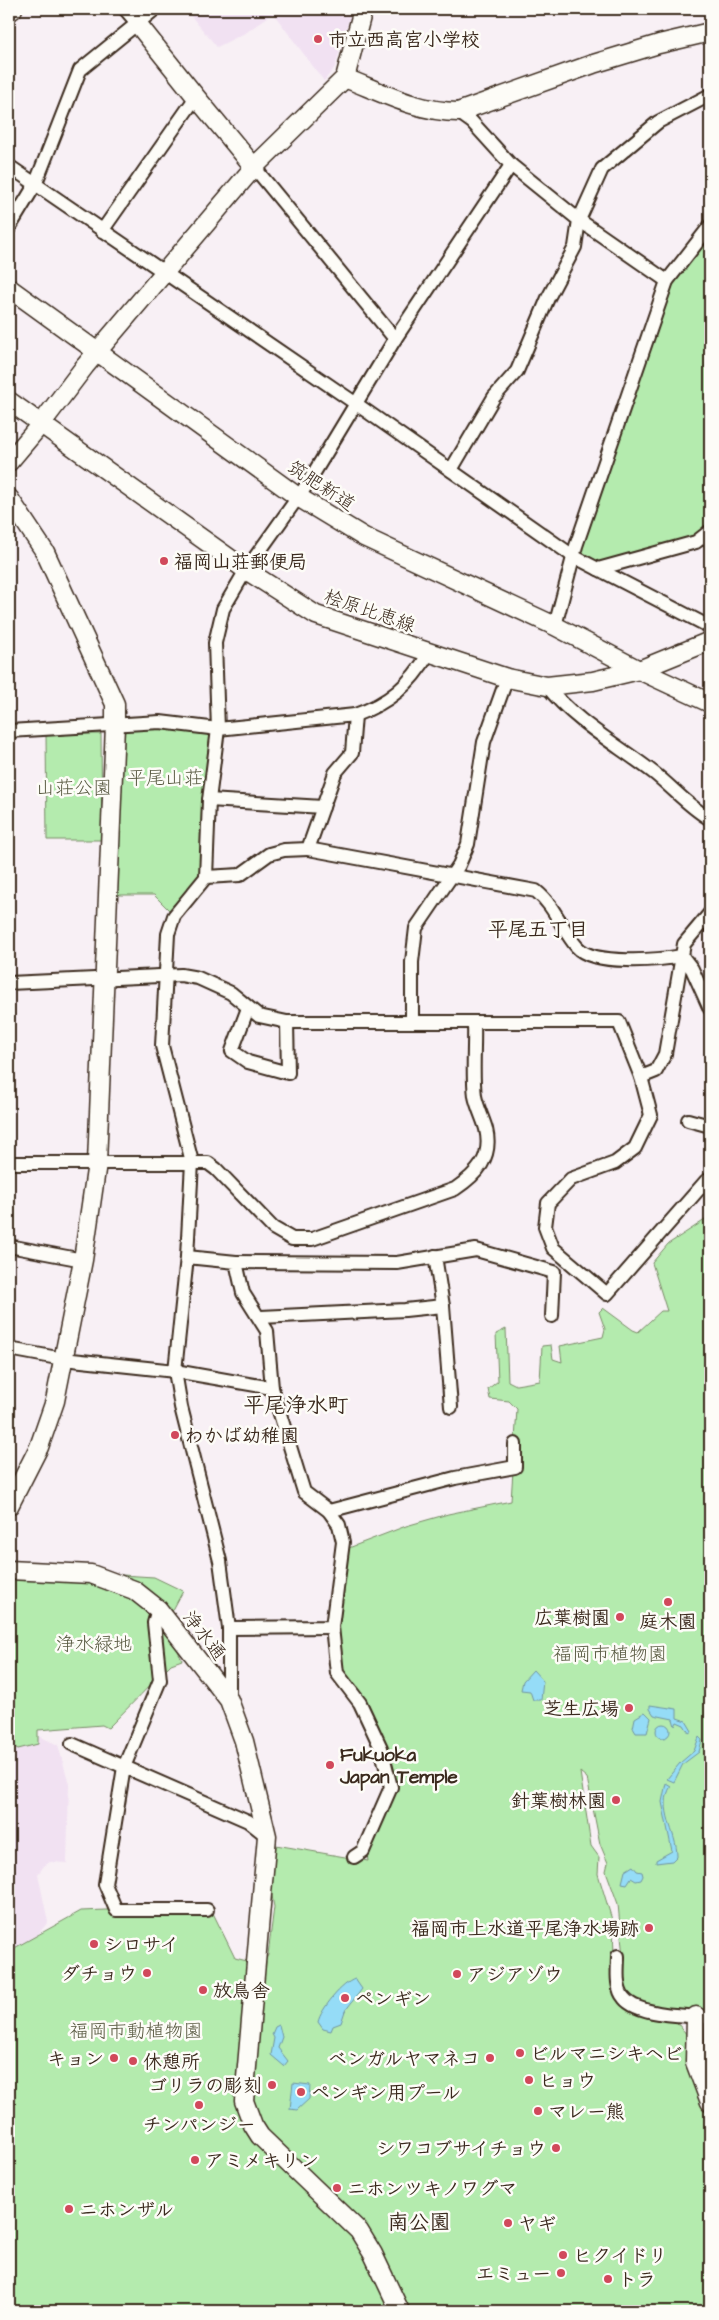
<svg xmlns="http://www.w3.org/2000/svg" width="719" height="2320" font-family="'Architects Daughter','Klee One',sans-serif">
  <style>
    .built { fill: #f1e1f2 }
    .green { fill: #b4ebae; stroke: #788a66 }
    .water { fill: #95dcf7; stroke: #7195a0 }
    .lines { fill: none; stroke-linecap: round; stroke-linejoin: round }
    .street-casing { stroke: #3b2a1e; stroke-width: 16 }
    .secondary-casing { stroke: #3b2a1e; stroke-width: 21 }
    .street { stroke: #fdfcf7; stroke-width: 12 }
    .secondary { stroke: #fdfcf7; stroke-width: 18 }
    .poi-dot { fill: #d1495b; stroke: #fdfcf7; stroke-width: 2 }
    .labels { text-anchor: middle; stroke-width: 5; stroke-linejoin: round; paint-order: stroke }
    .poi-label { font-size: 19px; font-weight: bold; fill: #3b2a1e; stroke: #fdfcf7; text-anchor: start }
    .street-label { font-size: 19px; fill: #3b2a1e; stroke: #fdfcf7 }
    .park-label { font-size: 19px; fill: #595a42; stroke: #fdfcf7 }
    .neighbourhood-label { font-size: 20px; font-weight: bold; fill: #3b2a1e; stroke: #fdfcf7 }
    .quarter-label { font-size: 21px; font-weight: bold; fill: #3b2a1e; stroke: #fdfcf7 }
  </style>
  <rect width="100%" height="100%" fill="#f8f0f5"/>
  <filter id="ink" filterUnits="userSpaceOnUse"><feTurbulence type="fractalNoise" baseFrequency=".02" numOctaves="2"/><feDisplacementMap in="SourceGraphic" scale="10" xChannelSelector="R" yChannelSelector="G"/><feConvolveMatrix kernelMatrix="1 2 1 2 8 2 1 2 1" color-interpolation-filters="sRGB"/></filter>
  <g filter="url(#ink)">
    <g class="built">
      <path d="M185,9H352L335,67L324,81L273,13L247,32L217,47Z"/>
      <path d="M9,1722L58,1745L69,1784L67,1863L50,1862L44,1866L38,1874L48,1922L32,1942L9,1956Z"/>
    </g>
    <g class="green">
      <path d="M710,234V524L693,537L596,563L580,552L669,287Z"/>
      <path d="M155,723L212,731L201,874L169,910L154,895H116L125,728Z"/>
      <path d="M46,734H101L102,840H47Z"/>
      <path d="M708,1218L710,1221V1360L708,1362L710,1373V2013L673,2011L629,2000L623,1984V1957L618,1904L606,1871L608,1863L600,1844L587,1778L580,1772L591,1846L599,1857L598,1874L613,1923L614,1956L620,2000L674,2019L687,2035L690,2062L710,2113V2311H9V1951L81,1911L130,1909L212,1911L235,1958L263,1965L268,1955L274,1907L270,1884L272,1849L276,1845L368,1861L367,1854L394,1788L340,1671L338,1639L346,1549L406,1526L448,1514L511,1501L517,1409L509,1401L490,1399L488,1389L498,1381L496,1334L506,1329L508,1381L516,1385L540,1381L542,1346L551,1345L553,1359L562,1362L560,1346L603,1337L605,1329L599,1312L603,1308L633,1330L638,1332L661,1311H667L652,1263L668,1244Z"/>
      <path d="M42,1570L154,1577L183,1591L166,1623L182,1660L171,1664L108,1728L102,1725L38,1730V1744L18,1749L9,1744V1578Z"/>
    </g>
    <g class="water">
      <path d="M533,1670L543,1681L541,1700H533L530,1691L521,1690L523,1681Z"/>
      <path d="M650,1705L677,1709V1718L686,1721L692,1731L689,1733L684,1725L677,1722L675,1726L673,1719L654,1715L650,1709Z"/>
      <path d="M645,1712L651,1718L647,1733H636L633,1728L635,1718Z"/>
      <circle cx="663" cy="1731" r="7"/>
      <path d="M699,1737L702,1740L699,1752L683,1764L674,1782L667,1779L680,1763L694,1751Z"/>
      <path d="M666,1783L671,1786C657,1808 677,1833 677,1856L672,1861L656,1863V1860L672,1851L662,1802Z"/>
      <path d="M633,1866L637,1871L642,1872L643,1876L641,1880L636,1881L631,1878L627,1884L622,1883L625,1871Z"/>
      <path d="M355,1979L362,1989L345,2011L341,2023L333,2026L331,2031L323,2029L318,2022C321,2009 342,1983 355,1979Z"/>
      <path d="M279,2025L282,2037L278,2048L288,2061L284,2066L271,2055L274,2038L272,2034L275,2027Z"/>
      <path d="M293,2083L310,2085L309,2099L297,2110L290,2109Z"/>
    </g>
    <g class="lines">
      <defs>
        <g id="street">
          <path d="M125,9L137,23"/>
          <path d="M9,166L355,403L573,556L598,569L696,542L710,531"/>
          <path d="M254,167L395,339"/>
          <path d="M9,228L35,185L80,70L155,9"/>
          <path d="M102,231L196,97"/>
          <path d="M667,281L579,220L602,169L658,122L710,95"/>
          <path d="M451,470L494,397L517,371L548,298L575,247L579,220L511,165L472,122L458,112"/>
          <path d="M598,569L710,627"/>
          <path d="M555,626L576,546L667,281L710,226"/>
          <path d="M547,686C575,722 618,745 654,773C673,788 689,807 710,819"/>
          <path d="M9,731L160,722L218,729L355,715C389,703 410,685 429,653"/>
          <path d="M209,800L323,807"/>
          <path d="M308,849L536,891C555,906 562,930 577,947C593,966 660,960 682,956L692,969L710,1009"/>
          <path d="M206,877L240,875L269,854L284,850L308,849L335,773L352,753L355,715"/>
          <path d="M9,983L181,975L198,978L231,993L259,1016L287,1022H412"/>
          <path d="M248,1008L232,1051L248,1062L288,1073L287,1022"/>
          <path d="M474,1022H412V962L416,928L459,865L468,844L484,742L507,678"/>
          <path d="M641,1077L651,1115L635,1148L615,1163L571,1179L548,1203L545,1227L553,1248L607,1294L706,1181"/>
          <path d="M688,1120L710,1126"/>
          <path d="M9,1163H208L216,1169L273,1228L292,1239H312L455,1189C477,1174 493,1158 486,1129C483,1118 477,1107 475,1096C472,1072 475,1046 474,1022H619L641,1077L656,1071L665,1054L684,944L710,913"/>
          <path d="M9,1246L83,1260"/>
          <path d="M435,1256L443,1306L451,1407"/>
          <path d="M187,1257L236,1262L243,1293L267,1331L272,1388L304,1492L329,1511L339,1525L343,1542L332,1627L229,1628"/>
          <path d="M236,1262L397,1263L476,1250L554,1272L552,1316"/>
          <path d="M261,1317L405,1310L443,1306"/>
          <path d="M9,1349L63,1359L175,1371L272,1388"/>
          <path d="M329,1511L455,1478L515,1467V1444"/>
          <path d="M158,1609L154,1623L160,1680L124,1767L105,1884L116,1910H207"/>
          <path d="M332,1627L337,1673L360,1703L381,1748L391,1787L363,1851L354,1857"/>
          <path d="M229,1700V1628L220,1561L181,1407L175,1371L187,1257L192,1162L162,1046L168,934L174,916L206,877L209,800L218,729L215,643L223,609L246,570L306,486L395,339L511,165"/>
          <path d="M72,1744L248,1821L267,1836"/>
          <path d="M618,1956C618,1968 615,1988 624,1998C638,2016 689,2016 710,2017"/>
        </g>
        <g id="secondary">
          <path d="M9,12L13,9"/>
          <path d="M137,23L196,97L254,167"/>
          <path d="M345,78C381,92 418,112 458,112L593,64L659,44L710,32"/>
          <path d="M9,288L298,497L364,537L555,626L639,670L710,703"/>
          <path d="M9,401L246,570L316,615L507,678L547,686L593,681L639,670L710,641"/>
          <path d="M9,462L41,424L85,366L254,167L345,78L363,9"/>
          <path d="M9,498L45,552L115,704V725L97,1163L83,1260L55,1401L39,1447L9,1506"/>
          <path d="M9,1570L91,1574L134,1590L158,1609L229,1700L244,1741L267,1836L244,2101L253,2125L260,2136L359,2231L373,2254L400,2311"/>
          <path d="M696,2016L695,2062L710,2102"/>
        </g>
      </defs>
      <use href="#street" class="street-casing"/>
      <use href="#secondary" class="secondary-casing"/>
      <use href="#street" class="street"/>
      <use href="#secondary" class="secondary"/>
    </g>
  </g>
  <g class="poi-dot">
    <circle cx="318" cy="39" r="5"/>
    <circle cx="164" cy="561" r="5"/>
    <circle cx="175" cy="1435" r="5"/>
    <circle cx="668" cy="1602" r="5"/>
    <circle cx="620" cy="1617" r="5"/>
    <circle cx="629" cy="1708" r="5"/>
    <circle cx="330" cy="1765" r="5"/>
    <circle cx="616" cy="1800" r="5"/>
    <circle cx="649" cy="1928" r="5"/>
    <circle cx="94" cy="1944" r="5"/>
    <circle cx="147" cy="1973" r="5"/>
    <circle cx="457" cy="1974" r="5"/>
    <circle cx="203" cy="1990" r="5"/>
    <circle cx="345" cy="1998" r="5"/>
    <circle cx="520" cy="2053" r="5"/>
    <circle cx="114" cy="2058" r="5"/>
    <circle cx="490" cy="2058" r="5"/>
    <circle cx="133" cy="2061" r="5"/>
    <circle cx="529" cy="2080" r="5"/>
    <circle cx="272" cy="2085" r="5"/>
    <circle cx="301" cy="2092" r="5"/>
    <circle cx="199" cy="2105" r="5"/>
    <circle cx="538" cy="2111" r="5"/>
    <circle cx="556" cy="2148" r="5"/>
    <circle cx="195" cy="2160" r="5"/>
    <circle cx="337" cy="2188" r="5"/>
    <circle cx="69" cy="2209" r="5"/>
    <circle cx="508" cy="2223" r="5"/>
    <circle cx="563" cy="2255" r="5"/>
    <circle cx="561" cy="2273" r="5"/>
    <circle cx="608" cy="2279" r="5"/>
  </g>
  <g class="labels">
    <g class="poi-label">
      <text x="328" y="46">市立西高宮小学校</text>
      <text x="174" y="568">福岡山荘郵便局</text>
      <text x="185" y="1442">わかば幼稚園</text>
      <text x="610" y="1624" text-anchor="end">広葉樹園</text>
      <text x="668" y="1628" text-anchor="middle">庭木園</text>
      <text x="619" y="1715" text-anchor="end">芝生広場</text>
      <text x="340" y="1761">Fukuoka<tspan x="340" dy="22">Japan Temple</tspan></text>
      <text x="606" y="1807" text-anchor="end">針葉樹林園</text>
      <text x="639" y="1935" text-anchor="end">福岡市上水道平尾浄水場跡</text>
      <text x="104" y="1951">シロサイ</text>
      <text x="137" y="1980" text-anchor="end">ダチョウ</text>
      <text x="467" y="1981">アジアゾウ</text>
      <text x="213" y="1997">放鳥舎</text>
      <text x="355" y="2005">ペンギン</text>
      <text x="530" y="2060">ビルマニシキヘビ</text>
      <text x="104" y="2065" text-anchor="end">キョン</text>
      <text x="480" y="2065" text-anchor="end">ベンガルヤマネコ</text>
      <text x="143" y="2068">休憩所</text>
      <text x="539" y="2087">ヒョウ</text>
      <text x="262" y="2092" text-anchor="end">ゴリラの彫刻</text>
      <text x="311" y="2099">ペンギン用プール</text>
      <text x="548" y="2118">マレー熊</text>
      <text x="199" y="2131" text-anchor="middle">チンパンジー</text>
      <text x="546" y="2155" text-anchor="end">シワコブサイチョウ</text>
      <text x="205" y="2167">アミメキリン</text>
      <text x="347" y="2195">ニホンツキノワグマ</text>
      <text x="79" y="2216">ニホンザル</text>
      <text x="518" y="2230">ヤギ</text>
      <text x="573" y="2262">ヒクイドリ</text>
      <text x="551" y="2280" text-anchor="end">エミュー</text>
      <text x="618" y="2286">トラ</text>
    </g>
    <g class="street-label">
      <text transform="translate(322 485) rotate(33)" y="7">筑肥新道</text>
      <text transform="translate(370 610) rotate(19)" y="7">桧原比恵線</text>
      <text transform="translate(205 1635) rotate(52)" y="7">浄水通</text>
    </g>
    <g class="park-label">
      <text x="165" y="784">平尾山荘</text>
      <text x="74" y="794">山荘公園</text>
      <text x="94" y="1650">浄水緑地</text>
      <text x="610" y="1660">福岡市植物園</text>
      <text x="136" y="2037">福岡市動植物園</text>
    </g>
    <g class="neighbourhood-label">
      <text x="538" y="936">平尾五丁目</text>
    </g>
    <g class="quarter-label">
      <text x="296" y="1412">平尾浄水町</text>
      <text x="419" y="2229">南公園</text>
    </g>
  </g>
  <rect width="719" height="2320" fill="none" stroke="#fdfcf7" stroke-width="30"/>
  <rect x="15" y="15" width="689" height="2290" fill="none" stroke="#3b2a1e" stroke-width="2" filter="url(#ink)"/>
</svg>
